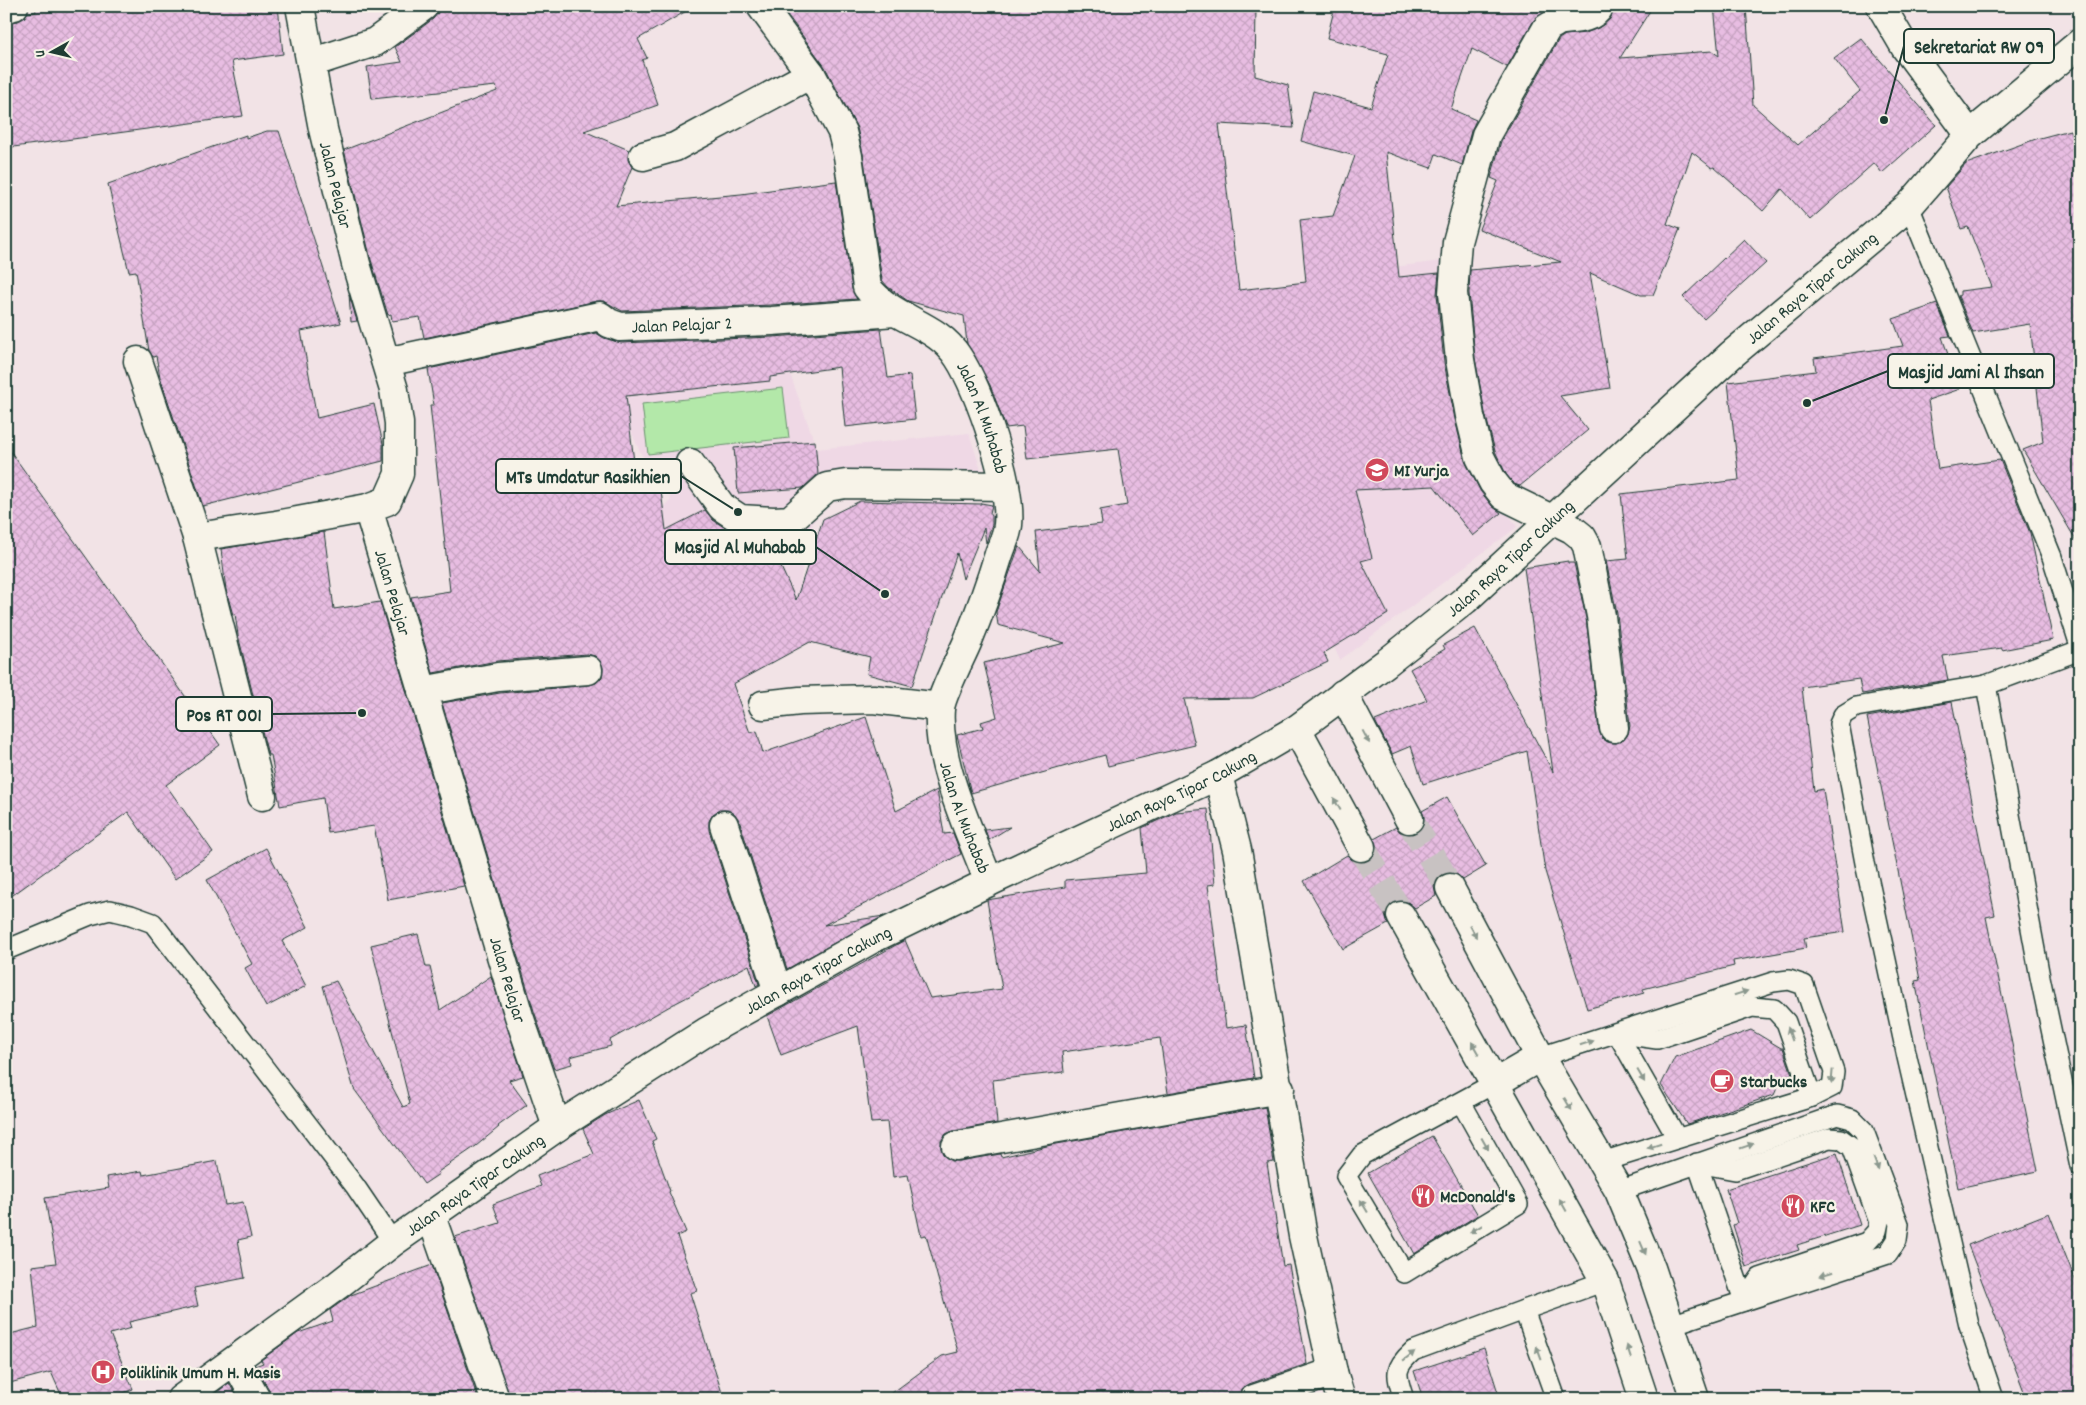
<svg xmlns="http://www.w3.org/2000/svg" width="2086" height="1405" font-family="Dekko,sans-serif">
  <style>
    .built { fill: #efd8e5 }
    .pitch { fill: #b3e8a9; stroke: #69926e }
    .building { fill: url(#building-cross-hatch); stroke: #1f3d34 }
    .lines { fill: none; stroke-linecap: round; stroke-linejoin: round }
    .secondary-tunnel { stroke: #c8c2c2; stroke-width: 28; stroke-dasharray: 28 14; stroke-linecap: butt }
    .lane-casing { stroke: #1f3d34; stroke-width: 22 }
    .street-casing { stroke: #1f3d34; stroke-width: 31 }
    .secondary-casing { stroke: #1f3d34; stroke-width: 31 }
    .lane { stroke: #f7f3e8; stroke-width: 19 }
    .street { stroke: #f7f3e8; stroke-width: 28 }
    .secondary { stroke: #f7f3e8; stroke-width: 28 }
    .oneway { fill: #8b988e }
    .labels { text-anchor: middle; stroke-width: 4.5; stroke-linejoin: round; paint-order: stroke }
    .street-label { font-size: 18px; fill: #1f3d34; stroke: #f7f3e8 }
    .poi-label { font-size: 18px; font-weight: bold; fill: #1f3d34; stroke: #f7f3e8; text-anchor: start }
    .leader { fill: none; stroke: #1f3d34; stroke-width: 2 }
    .callout-dot { fill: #1f3d34; stroke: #f7f3e8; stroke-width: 2 }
    .callout { fill: #f7f3e8; stroke: #1f3d34; stroke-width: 2 }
    .callout-label { font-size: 19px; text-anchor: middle; font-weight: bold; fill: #1f3d34 }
  </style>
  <defs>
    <pattern id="building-cross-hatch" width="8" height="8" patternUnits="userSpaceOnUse" patternTransform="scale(1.25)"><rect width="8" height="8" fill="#e8bde2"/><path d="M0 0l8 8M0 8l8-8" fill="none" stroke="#c7a3c2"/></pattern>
  </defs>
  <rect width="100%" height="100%" fill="#f2e3e6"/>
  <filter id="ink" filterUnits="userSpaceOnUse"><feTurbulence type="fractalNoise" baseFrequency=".02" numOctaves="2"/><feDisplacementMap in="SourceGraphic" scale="10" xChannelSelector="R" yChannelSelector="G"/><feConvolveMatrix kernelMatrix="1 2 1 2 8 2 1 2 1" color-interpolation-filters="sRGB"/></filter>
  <g filter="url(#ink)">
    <g class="built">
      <path d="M1441,261L1470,455L1517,527L1340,660L1303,581L1324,276Z"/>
      <path d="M772,324L817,449L969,433L991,501L821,498L805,548L793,640L649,522L671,499L640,452L591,336Z"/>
    </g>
    <path class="pitch" d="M783,388L789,438L648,454L642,404Z"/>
    <g class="building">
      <path d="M35,6H278L283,54L232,61L243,116L6,148V23L18,21L24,18L27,13L36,12Z"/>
      <path d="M439,6H695L638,39L647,58L642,60L658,105L584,131L629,150L628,160L632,167L616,206L741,194L836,181L852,289L857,299L771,305L622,311L604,301H597L424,338L420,317L392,321L391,314L388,315L371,260L344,150L497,91L496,86L372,99L367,67L402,62L395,47L433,19L438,13Z"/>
      <path d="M781,6H1256L1255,76L1288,85L1294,128L1219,124L1239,290L1306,282L1300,220L1333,216L1355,156L1301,141L1313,91L1371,107L1388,54L1327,38L1335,6H1554L1534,20L1507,67L1472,49L1451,109L1476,120L1471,131L1462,165L1436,154L1431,168L1386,152L1399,277L1439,273L1437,294L1444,362L1455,419L1465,461L1481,492L1492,506L1501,513L1473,536L1434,486L1355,490L1372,558L1361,561L1388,614L1324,653L1328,662L1253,698L1184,699L1195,745L1108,766L1105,755L971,793L957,735L983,728L981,722L997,717L984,663L1065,643L998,625L996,612L1019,546L1040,571L1036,532L1102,524L1100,510L1127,505L1118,449L1027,459L1023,426L1006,428L990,385L967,344L964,316L908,301L888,287L882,280L863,154L857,128L825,67Z"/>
      <path d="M1616,6H1653L1620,58L1712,51L1719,56L1714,6H1746L1753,105L1798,145L1860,91L1834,58L1861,38L1936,125L1882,173L1874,163L1810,220L1782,189L1763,211L1714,167L1712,168L1692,152L1667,224L1680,229L1653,295H1641L1590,273L1610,388L1560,396L1588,430L1520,486L1514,484L1506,474L1495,451L1485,413L1475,358L1469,293L1470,270L1561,262L1479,229L1498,181L1491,178L1501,141L1559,39L1565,35L1586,33L1600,27L1610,19Z"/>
      <path d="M2070,130L2080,167V547L2023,450L2043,442L2030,324L1973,333L1958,296L1960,295V291L1992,287L1968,227L1961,229L1946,187L1966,164L2036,139Z"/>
      <path d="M267,131H279L341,323L301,331L317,418L374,404L383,444V461L203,506L160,377L156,356L153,357L149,351L136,271L129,272L108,184L246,135V138Z"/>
      <path d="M1744,239L1766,263L1704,319L1683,297Z"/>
      <path d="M349,294L357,321L351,322Z"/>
      <path d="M1937,304L1950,336L1942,337L1960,389L1928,400L1938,469L2000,460L2030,533L2053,640L2002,650V648L1943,656L1948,680L1862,694L1859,679L1802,687L1814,791L1823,789L1845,932L1804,938L1806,948L1733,961L1734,966L1643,989L1644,993L1587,1009L1545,871L1527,751L1423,784L1411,746L1392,754L1375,721L1427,700L1410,669L1445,649L1443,645L1475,628L1553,772L1524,568L1568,561V563H1574L1586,618L1599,730L1602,738L1608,742L1616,743L1624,740L1628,734L1630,726L1617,614L1606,561L1628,559L1621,494L1739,480L1728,382L1816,371L1814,358L1903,346L1893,319Z"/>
      <path d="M881,329L888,378L910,375L915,419L845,427L839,367L770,377V381L626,396L635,470L658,467L666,530L705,510L713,520L733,533L745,557L771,545L796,600L823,519L860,501L981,504V503L992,505L990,513L992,516V524L986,543L984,528L963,579L957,553L912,686L867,674L870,657L810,642L733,684L750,733L757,731L763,753L866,717L896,811L937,790L944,834L953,833L961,854L824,925L884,916L787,969L739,820L735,814L728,810H719L713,814L709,821V830L759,984L756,986L749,965L672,1005L610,1040L611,1046L570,1057L572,1064L554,1069L534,1011L442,703L500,693L590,685L596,683L602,677L603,668L601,662L595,656L587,654L497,661L433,673L411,597L450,591L430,405H434L428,369L596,333L604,338L621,343L773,337Z"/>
      <path d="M815,441L818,474L803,488L738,493L734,448Z"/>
      <path d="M6,445L220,745L166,785L213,852L175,879L128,812L6,900Z"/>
      <path d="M324,532L334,609L380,602L464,886L388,900L374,826L328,833L323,798L280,806L271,755H268L238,635L235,614L233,615L226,590L221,549Z"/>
      <path d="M1952,702L1995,915L1986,917L2038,1171L1958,1188L1915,981L1920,980L1867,717Z"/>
      <path d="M1447,797L1486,866L1463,880L1458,875L1451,872L1442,874L1437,879L1434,887L1436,896L1415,908L1409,903L1402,900L1393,903L1387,908L1385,915L1388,924L1343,949L1304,881L1347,855L1352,860L1360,863L1369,860L1374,856L1377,848L1374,839L1396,827L1400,832L1408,835L1417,833L1422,828L1425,820L1422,811Z"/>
      <path d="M1208,809L1215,884L1208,885L1226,1028L1246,1025L1254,1078L1168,1093L1160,1038L1062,1052L1064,1072L993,1080L997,1123L953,1131L946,1134L941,1141V1148L944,1156L951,1161H959L1000,1154L1001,1157L1051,1145L1265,1107L1274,1162L1267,1163L1283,1266L1289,1265L1307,1364L1249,1384L1242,1389L1239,1399H884L942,1356L958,1352L926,1235L921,1236L908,1175L893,1177L887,1122L871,1123L858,1026L781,1055L767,1016L905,940L930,998L1002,989L987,900L1065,887V880L1146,873L1142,828L1176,812Z"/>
      <path d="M1010,827L989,840L985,830Z"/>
      <path d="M266,848L308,927L282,941L306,986L266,1007L245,968L252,964L207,880Z"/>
      <path d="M418,934L426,967H430L440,1010L491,976L523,1076L509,1080L527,1105L498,1126L499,1127L476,1146L438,1172L439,1174L424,1184L354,1089L323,986L336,981L403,1107L410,1104L371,945Z"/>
      <path d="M1751,1030L1781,1048H1783L1792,1074L1782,1077L1774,1095L1687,1124L1661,1085L1675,1057Z"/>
      <path d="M639,1100L656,1139L652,1141L670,1191L669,1192L686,1232L677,1236L697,1291L690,1293L724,1399H510L455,1237L500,1223L493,1204L541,1186L537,1176L594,1154L583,1129L605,1115Z"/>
      <path d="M1432,1136L1478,1215L1414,1254L1368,1173Z"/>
      <path d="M1837,1153L1860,1225L1797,1245L1799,1250L1746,1267L1733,1225L1737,1223L1726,1189Z"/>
      <path d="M217,1161L225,1205L243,1202L251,1237L238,1240L245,1278L194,1288L198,1306L129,1322L131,1328L110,1334L133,1389L109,1399H63L51,1372L6,1384V1335L38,1327L32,1266L56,1263L45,1198L109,1188L107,1177L142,1171L143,1175Z"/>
      <path d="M2049,1213L2080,1292V1399H2027L1968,1245Z"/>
      <path d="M432,1265L478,1399H426L423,1390L395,1399H272L270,1391L255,1366L263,1363L261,1360L298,1333L333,1321L330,1310L351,1295Z"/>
      <path d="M1484,1348L1500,1399H1423L1414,1371Z"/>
      <path d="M229,1383L238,1399H208Z"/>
    </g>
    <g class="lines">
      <g class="secondary-tunnel">
        <path d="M1409,819L1450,888"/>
        <path d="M1361,847L1401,916"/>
      </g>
      <defs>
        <g id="lane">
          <path d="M1909,206L2052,557L2080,646"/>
          <path d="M1986,685L2040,977L2080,1166"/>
          <path d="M6,950L90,915L110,910L131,915L153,923L355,1186L393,1242"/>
          <path d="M1617,1033L1677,1138"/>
          <path d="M1622,1034L1657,1039L1752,1007L1774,1009L1786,1022L1812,1097"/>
          <path d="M1540,1057L1773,982L1789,980L1804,985L1834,1072L1832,1087L1812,1097L1602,1162"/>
          <path d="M1461,1102L1518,1204L1404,1273L1346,1176L1362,1155L1495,1083"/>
          <path d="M1829,1138L1841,1139L1852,1147L1879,1222L1877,1231L1867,1242L1760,1278L1744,1301L1697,1163L1735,1170Z"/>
          <path d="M1619,1191L1837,1115L1852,1119L1864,1131L1899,1224L1897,1240L1888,1254L1671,1325"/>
          <path d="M1404,1399C1396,1374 1393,1369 1413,1351L1524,1310"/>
          <path d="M1556,1399L1524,1310L1605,1281"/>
          <path d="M1994,1399L1969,1325L1907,1057L1865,863L1839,724L1843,715L1856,707L1986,685L2080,650"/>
        </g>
        <g id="street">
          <path id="s1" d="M761,6L811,74L842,132L848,156L867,287C892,321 936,322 958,357C980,390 1012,486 1008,525C1007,535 1002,545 999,554C990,584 979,614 967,643C961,657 941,696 940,709C936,762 970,832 989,882"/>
          <path d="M1600,6C1594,19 1574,19 1562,20C1557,21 1552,25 1547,28L1486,135L1457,242L1453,293L1460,360L1470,416L1480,457L1493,482L1504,496L1572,529L1582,537L1587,546L1601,616L1614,728"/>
          <path d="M1881,6L1905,47L1970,135"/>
          <path d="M6,8L14,6"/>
          <path d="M311,63L375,42L424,6"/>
          <path d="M643,156L675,147L811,74"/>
          <path d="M138,361L197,537"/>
          <path id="s2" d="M386,362L600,316L609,323L620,327L772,321L895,312"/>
          <path d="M690,463L722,507L740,519L774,521L790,520L827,487L846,484L1005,486"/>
          <path id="s3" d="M368,508L519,1016L557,1127"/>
          <path d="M422,691L498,677L588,670"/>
          <path d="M763,705L800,701L873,699L940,707"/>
          <path d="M1218,775L1237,850L1303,1236L1333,1372L1341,1399"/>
          <path d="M262,796L197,537L276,525L368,508L387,501L399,474V423L394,390L356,264L323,129L300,6"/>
          <path d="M724,825L778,992"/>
          <path d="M956,1146L1280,1089"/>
          <path d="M431,1216L495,1399"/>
          <path d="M235,1361L256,1399"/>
          <path d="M1254,1399L1333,1372"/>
        </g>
        <g id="secondary">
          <path d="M1343,694L1409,819"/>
          <path d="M1297,729L1361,847"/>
          <path d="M1450,888L1540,1057L1619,1191L1651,1268L1695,1399"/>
          <path d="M1401,916L1605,1281L1644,1399"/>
          <path d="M1495,1083L1540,1057"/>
          <path id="s4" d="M181,1399L338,1285L393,1242L557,1127L706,1032L872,939L989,882L1218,775L1297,729L1386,663L1465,600L1731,355L1909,206L1970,135L2080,43"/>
        </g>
      </defs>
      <use href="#lane" class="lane-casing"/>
      <use href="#street" class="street-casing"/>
      <use href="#secondary" class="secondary-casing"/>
      <use href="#lane" class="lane"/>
      <use href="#street" class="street"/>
      <use href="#secondary" class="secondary"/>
    </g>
    <defs><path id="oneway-solid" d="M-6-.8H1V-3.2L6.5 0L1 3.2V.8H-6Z" transform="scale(1.25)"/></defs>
    <g class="oneway">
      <use href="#oneway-solid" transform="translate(1366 737) rotate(62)"/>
      <use href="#oneway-solid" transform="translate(1337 804) rotate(-119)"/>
      <use href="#oneway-solid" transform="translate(1473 931) rotate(62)"/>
      <use href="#oneway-solid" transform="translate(1741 993) rotate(-18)"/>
      <use href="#oneway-solid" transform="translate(1790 1034) rotate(-109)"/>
      <use href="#oneway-solid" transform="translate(1587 1043) rotate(-18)"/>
      <use href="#oneway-solid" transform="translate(1475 1048) rotate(-119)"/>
      <use href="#oneway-solid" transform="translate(1641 1076) rotate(60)"/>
      <use href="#oneway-solid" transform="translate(1832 1077) rotate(95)"/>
      <use href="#oneway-solid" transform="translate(1568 1104) rotate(59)"/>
      <use href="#oneway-solid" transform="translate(1485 1144) rotate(61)"/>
      <use href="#oneway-solid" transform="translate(1654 1146) rotate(163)"/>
      <use href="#oneway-solid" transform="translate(1747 1146) rotate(-19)"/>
      <use href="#oneway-solid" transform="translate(1876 1164) rotate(69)"/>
      <use href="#oneway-solid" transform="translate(1563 1205) rotate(-119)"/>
      <use href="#oneway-solid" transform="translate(1364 1206) rotate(-121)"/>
      <use href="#oneway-solid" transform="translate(1476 1229) rotate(149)"/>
      <use href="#oneway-solid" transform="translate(1643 1248) rotate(67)"/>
      <use href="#oneway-solid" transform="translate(1826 1274) rotate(162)"/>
      <use href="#oneway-solid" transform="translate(1629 1352) rotate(-108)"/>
      <use href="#oneway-solid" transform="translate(1539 1353) rotate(-110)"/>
      <use href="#oneway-solid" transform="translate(1409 1356) rotate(-38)"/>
    </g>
  </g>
  <defs>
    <symbol id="school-disc" viewBox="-11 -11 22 22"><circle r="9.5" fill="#d1495b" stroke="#f7f3e8"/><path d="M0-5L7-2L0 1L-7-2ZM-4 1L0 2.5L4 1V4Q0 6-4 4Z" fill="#fff"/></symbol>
    <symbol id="cafe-disc" viewBox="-11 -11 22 22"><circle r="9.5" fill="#d1495b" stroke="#f7f3e8"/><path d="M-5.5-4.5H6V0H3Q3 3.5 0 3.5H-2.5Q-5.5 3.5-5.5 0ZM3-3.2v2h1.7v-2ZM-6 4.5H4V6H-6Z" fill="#fff"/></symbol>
    <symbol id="restaurant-disc" viewBox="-11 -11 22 22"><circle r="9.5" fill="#d1495b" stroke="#f7f3e8"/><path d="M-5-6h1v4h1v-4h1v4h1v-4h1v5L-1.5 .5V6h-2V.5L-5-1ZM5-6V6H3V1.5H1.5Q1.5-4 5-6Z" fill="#fff"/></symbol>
    <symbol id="hospital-disc" viewBox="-11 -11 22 22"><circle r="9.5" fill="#d1495b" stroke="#f7f3e8"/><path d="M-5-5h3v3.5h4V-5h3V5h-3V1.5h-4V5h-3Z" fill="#fff"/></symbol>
  </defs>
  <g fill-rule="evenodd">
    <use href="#school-disc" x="1363" y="456" width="28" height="28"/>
    <use href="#cafe-disc" x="1708" y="1067" width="28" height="28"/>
    <use href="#restaurant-disc" x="1409" y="1182" width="28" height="28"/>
    <use href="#restaurant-disc" x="1779" y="1192" width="28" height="28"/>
    <use href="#hospital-disc" x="89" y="1358" width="28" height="28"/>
  </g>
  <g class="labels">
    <g class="street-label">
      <text transform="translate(336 185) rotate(76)" y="6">Jalan Pelajar</text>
      <text dy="6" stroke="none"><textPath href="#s4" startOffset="1984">Jalan Raya Tipar Cakung</textPath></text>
      <text dy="6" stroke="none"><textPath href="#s2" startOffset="304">Jalan Pelajar 2</textPath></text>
      <text dy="6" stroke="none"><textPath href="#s1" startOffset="489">Jalan Al Muhabab</textPath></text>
      <text dy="6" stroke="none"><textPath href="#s4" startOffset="1579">Jalan Raya Tipar Cakung</textPath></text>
      <text dy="6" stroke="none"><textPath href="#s3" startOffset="88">Jalan Pelajar</textPath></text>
      <text dy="6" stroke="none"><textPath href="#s4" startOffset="1174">Jalan Raya Tipar Cakung</textPath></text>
      <text dy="6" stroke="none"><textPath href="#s1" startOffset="909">Jalan Al Muhabab</textPath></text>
      <text dy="6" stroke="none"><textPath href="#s4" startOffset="769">Jalan Raya Tipar Cakung</textPath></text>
      <text dy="6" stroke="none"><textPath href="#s3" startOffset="492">Jalan Pelajar</textPath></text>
      <text dy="6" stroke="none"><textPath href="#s4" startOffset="364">Jalan Raya Tipar Cakung</textPath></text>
    </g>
    <g class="poi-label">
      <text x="1394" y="476">MI Yurja</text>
      <text x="1740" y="1087">Starbucks</text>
      <text x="1440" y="1202">McDonald's</text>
      <text x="1810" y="1212">KFC</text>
      <text x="120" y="1378">Poliklinik Umum H. Masis</text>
    </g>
  </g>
  <path class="leader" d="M1884 120L1904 46M1807 403L1888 371M738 512L681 476M885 594L816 547M362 713L272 714"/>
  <g class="callout-dot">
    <circle cx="1884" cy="120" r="5"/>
    <circle cx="1807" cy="403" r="5"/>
    <circle cx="738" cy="512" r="5"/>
    <circle cx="885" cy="594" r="5"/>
    <circle cx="362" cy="713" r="5"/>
  </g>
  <g class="callout">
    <rect x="1904" y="29" width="150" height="34" rx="5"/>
    <rect x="1888" y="354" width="166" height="34" rx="5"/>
    <rect x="496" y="459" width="185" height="34" rx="5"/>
    <rect x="665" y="530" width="151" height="34" rx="5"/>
    <rect x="176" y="697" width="96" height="34" rx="5"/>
  </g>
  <g class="callout-label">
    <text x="1979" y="53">Sekretariat RW 09</text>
    <text x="1971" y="378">Masjid Jami Al Ihsan</text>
    <text x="588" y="483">MTs Umdatur Rasikhien</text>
    <text x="740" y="553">Masjid Al Muhabab</text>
    <text x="224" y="721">Pos RT 001</text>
  </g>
  <rect width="2086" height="1405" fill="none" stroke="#f7f3e8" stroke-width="25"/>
  <rect x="12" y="12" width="2061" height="1380" fill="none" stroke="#1f3d34" stroke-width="2" filter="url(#ink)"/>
  <g transform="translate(52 52) rotate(262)" stroke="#f7f3e8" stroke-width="4" paint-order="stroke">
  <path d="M0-4L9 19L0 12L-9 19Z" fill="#1f3d34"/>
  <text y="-8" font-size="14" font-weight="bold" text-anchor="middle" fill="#1f3d34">U</text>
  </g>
</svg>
